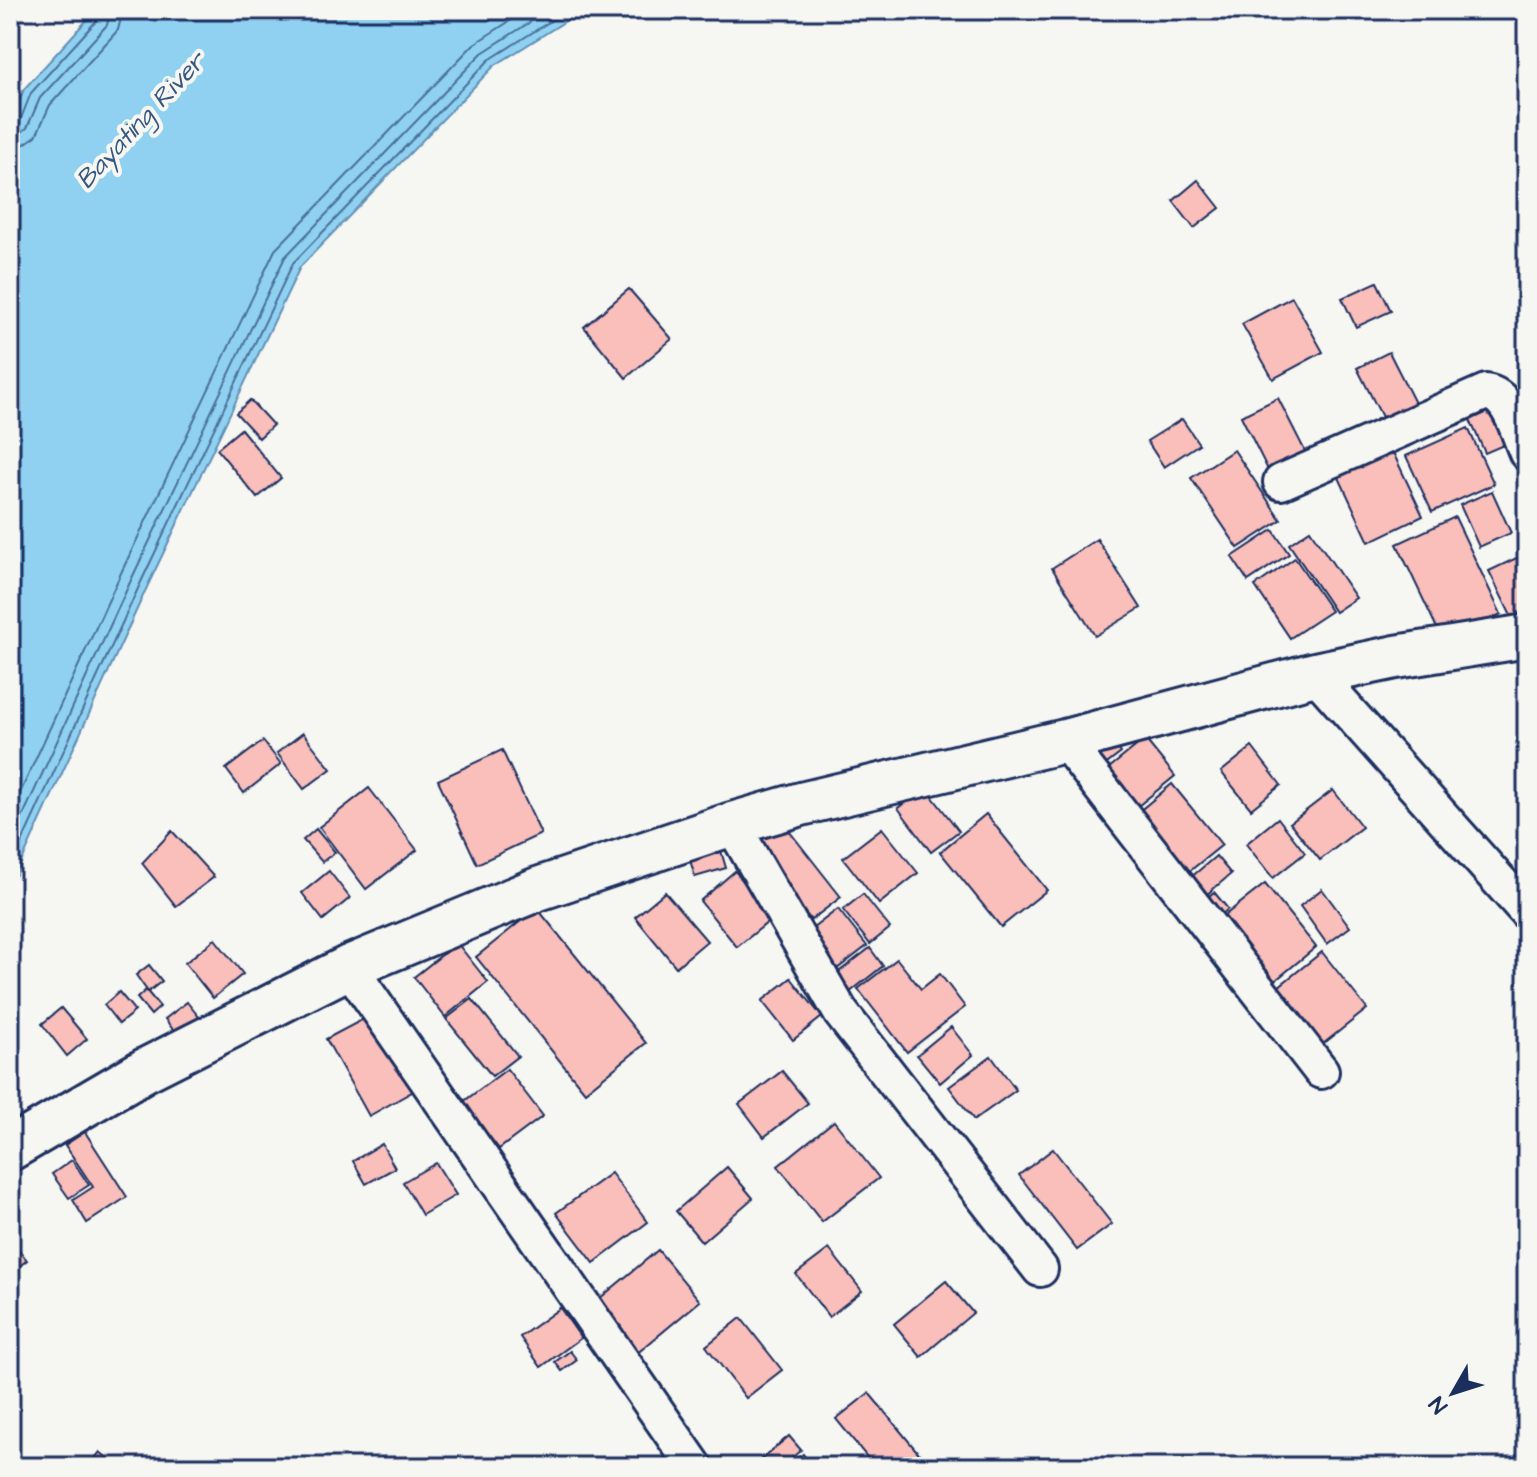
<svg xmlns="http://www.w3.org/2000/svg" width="1537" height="1477" font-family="'Architects Daughter',sans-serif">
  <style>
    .water { fill: #90d1f1; stroke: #6190b6; stroke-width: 2 }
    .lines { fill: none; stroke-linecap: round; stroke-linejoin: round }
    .shore { stroke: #4a7099; stroke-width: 2 }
    .building { fill: #fabebb; stroke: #1b2f5e; stroke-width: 2 }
    .minor-casing { stroke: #1b2f5e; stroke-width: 40 }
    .tertiary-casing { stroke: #1b2f5e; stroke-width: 48 }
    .minor { stroke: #f6f6f2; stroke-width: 34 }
    .tertiary { stroke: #f6f6f2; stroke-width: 42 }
    .labels { text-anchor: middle; stroke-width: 8; stroke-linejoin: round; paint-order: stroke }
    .water-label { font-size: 26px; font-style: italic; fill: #385883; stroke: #f6f6f2 }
  </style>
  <rect width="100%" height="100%" fill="#f6f6f2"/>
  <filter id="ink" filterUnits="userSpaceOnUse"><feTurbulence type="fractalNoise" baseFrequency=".0125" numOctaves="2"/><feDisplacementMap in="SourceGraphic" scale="16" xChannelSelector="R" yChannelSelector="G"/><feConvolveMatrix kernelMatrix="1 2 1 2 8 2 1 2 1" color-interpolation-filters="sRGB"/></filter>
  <g filter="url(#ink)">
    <path class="water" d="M96,10H583L494,66L300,267L148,585L10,887V126L24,89Z"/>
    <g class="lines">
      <g class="shore">
        <path d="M10,125L20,121L31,93L99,18L101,10"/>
        <path d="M10,135L19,134L27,128L40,98L107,25L111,10"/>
        <path d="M10,147L23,145L36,136L50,105L118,30L123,10"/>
        <path d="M10,815L121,573L275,250L474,44L527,10"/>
        <path d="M10,844L132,578L285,257L482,53L549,10"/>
        <path d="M10,868L141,582L293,263L489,60L568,10"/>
      </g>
    </g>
    <g class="building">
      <path d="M1198,180L1220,208L1194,228L1173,201Z"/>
      <path d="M1377,282L1391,311L1356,327L1342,298Z"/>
      <path d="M629,289L672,339L626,378L584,327Z"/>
      <path d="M1292,297L1323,352L1273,379L1242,324Z"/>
      <path d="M1389,352L1416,405L1384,421L1357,368Z"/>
      <path d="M1527,383V422L1511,390Z"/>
      <path d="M1278,398L1307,455L1270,474L1241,416Z"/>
      <path d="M250,400L273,425L259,438L236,413Z"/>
      <path d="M1499,407L1513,441L1485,453L1470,420Z"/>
      <path d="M1182,419L1199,444L1164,467L1147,441Z"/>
      <path d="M1468,428L1494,484L1432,512L1406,456Z"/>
      <path d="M241,429L281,478L257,498L217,449Z"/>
      <path d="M1390,446L1423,516L1369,542L1336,471Z"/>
      <path d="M1234,450L1281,520L1238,548L1191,478Z"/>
      <path d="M1492,491L1511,533L1479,547L1460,505Z"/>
      <path d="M1455,517L1501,614L1443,641L1397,544Z"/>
      <path d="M1273,530L1289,554L1248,581L1232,557Z"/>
      <path d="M1310,530L1356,598L1335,612L1289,544Z"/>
      <path d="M1097,539L1141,608L1095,636L1052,568Z"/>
      <path d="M1527,553V611L1512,618L1489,571Z"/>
      <path d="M1295,558L1331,611L1290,638L1255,586Z"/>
      <path d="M303,733L331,769L304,789L277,753Z"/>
      <path d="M1107,735L1121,753L1099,770L1085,752Z"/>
      <path d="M1145,739L1175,776L1128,814L1098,777Z"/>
      <path d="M263,741L281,764L244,793L226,769Z"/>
      <path d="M1252,747L1281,785L1251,809L1221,772Z"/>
      <path d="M502,750L541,834L477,864L438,780Z"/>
      <path d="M1172,784L1222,845L1181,878L1131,818Z"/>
      <path d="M925,787L959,831L931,852L898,808Z"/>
      <path d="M369,788L417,850L366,889L319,827Z"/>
      <path d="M1333,790L1362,827L1320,860L1290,823Z"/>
      <path d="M986,814L1047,890L1001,927L940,852Z"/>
      <path d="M779,818L841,897L811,920L749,841Z"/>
      <path d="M1278,818L1305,853L1273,878L1246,844Z"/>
      <path d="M882,828L918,873L879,904L843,858Z"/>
      <path d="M316,829L335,852L322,862L303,840Z"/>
      <path d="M172,831L214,877L176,906L142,863Z"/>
      <path d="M719,844L726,868L695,877L688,853Z"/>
      <path d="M1216,856L1231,874L1198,902L1183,884Z"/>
      <path d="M329,871L350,898L323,920L302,893Z"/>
      <path d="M735,871L773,918L737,947L700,901Z"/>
      <path d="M1265,884L1316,947L1271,984L1220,919Z"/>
      <path d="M1322,889L1350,927L1327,944L1300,906Z"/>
      <path d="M665,892L707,941L676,967L635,917Z"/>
      <path d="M1214,892L1228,909L1213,922L1198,905Z"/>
      <path d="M863,894L890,928L870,944L843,910Z"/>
      <path d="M537,908L646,1043L585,1092L476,957Z"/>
      <path d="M838,909L867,946L837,969L808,932Z"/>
      <path d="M215,939L243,974L213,998L185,963Z"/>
      <path d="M457,943L488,982L445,1017L414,977Z"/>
      <path d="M870,948L883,966L845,996L831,978Z"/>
      <path d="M1322,952L1367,1009L1323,1044L1278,987Z"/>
      <path d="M897,959L921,989L940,974L965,1007L907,1052L858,989Z"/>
      <path d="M149,965L162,981L148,992L136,975Z"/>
      <path d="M791,978L822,1017L793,1040L762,1001Z"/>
      <path d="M146,990L160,1007L151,1015L137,998Z"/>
      <path d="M119,992L135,1011L119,1024L104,1005Z"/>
      <path d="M472,999L518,1056L492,1076L446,1019Z"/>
      <path d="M187,1002L203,1022L181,1040L165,1019Z"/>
      <path d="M61,1008L87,1039L67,1056L42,1024Z"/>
      <path d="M375,1013L417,1089L369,1116L326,1039Z"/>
      <path d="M951,1027L973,1055L940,1083L917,1055Z"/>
      <path d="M991,1056L1016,1090L974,1120L949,1087Z"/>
      <path d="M507,1069L543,1116L499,1149L463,1102Z"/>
      <path d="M782,1071L808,1103L764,1137L739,1104Z"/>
      <path d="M834,1121L879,1178L822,1222L778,1166Z"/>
      <path d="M85,1132L127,1197L87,1223L73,1200L93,1187L65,1145Z"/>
      <path d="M382,1144L395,1168L366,1184L353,1161Z"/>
      <path d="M1053,1149L1112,1224L1077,1250L1019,1175Z"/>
      <path d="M72,1160L89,1185L69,1198L52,1174Z"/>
      <path d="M436,1163L456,1195L422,1215L403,1182Z"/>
      <path d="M727,1167L753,1198L702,1242L676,1211Z"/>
      <path d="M611,1173L648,1222L594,1263L556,1213Z"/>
      <path d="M10,1239L27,1260L10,1274Z"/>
      <path d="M829,1249L862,1291L829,1317L796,1274Z"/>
      <path d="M658,1250L700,1301L635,1355L593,1304Z"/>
      <path d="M946,1281L973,1313L921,1357L894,1324Z"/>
      <path d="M560,1308L581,1338L541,1367L520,1337Z"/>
      <path d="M741,1318L782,1370L746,1398L706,1346Z"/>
      <path d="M570,1351L577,1360L562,1371L555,1362Z"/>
      <path d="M869,1393L930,1467H875L836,1419Z"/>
      <path d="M789,1436L801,1450L781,1467H752Z"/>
      <path d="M100,1452L119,1467H88Z"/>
      <path d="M803,1454L813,1467H787Z"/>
    </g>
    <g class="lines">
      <defs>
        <g id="minor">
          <path d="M1281,482L1486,392C1510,395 1518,433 1527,453"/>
          <path d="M1315,674L1527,912"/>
          <path d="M1065,741L1321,1071"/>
          <path d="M732,824L841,1013L1040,1269"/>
          <path d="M349,967L695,1467"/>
        </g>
        <path id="tertiary" d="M10,1149L145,1070L349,967L538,889L732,824L801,804L1065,741L1315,674L1396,657L1527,636"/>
      </defs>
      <use href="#minor" class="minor-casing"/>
      <use href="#tertiary" class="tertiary-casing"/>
      <use href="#minor" class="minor"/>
      <use href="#tertiary" class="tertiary"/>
    </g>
  </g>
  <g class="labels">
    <g class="water-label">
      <text transform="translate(140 120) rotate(-47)" y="9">Bayating River</text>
    </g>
  </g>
  <rect width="1537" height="1477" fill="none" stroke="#f6f6f2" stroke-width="40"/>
  <rect x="20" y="20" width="1497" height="1437" fill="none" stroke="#1b2f5e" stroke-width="3" filter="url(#ink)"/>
  <g transform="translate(1453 1393) rotate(231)" stroke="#f6f6f2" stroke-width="6" paint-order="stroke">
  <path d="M0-6L14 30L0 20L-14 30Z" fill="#1b2f5e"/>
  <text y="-12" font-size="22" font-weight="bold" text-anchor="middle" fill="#1b2f5e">N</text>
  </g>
</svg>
